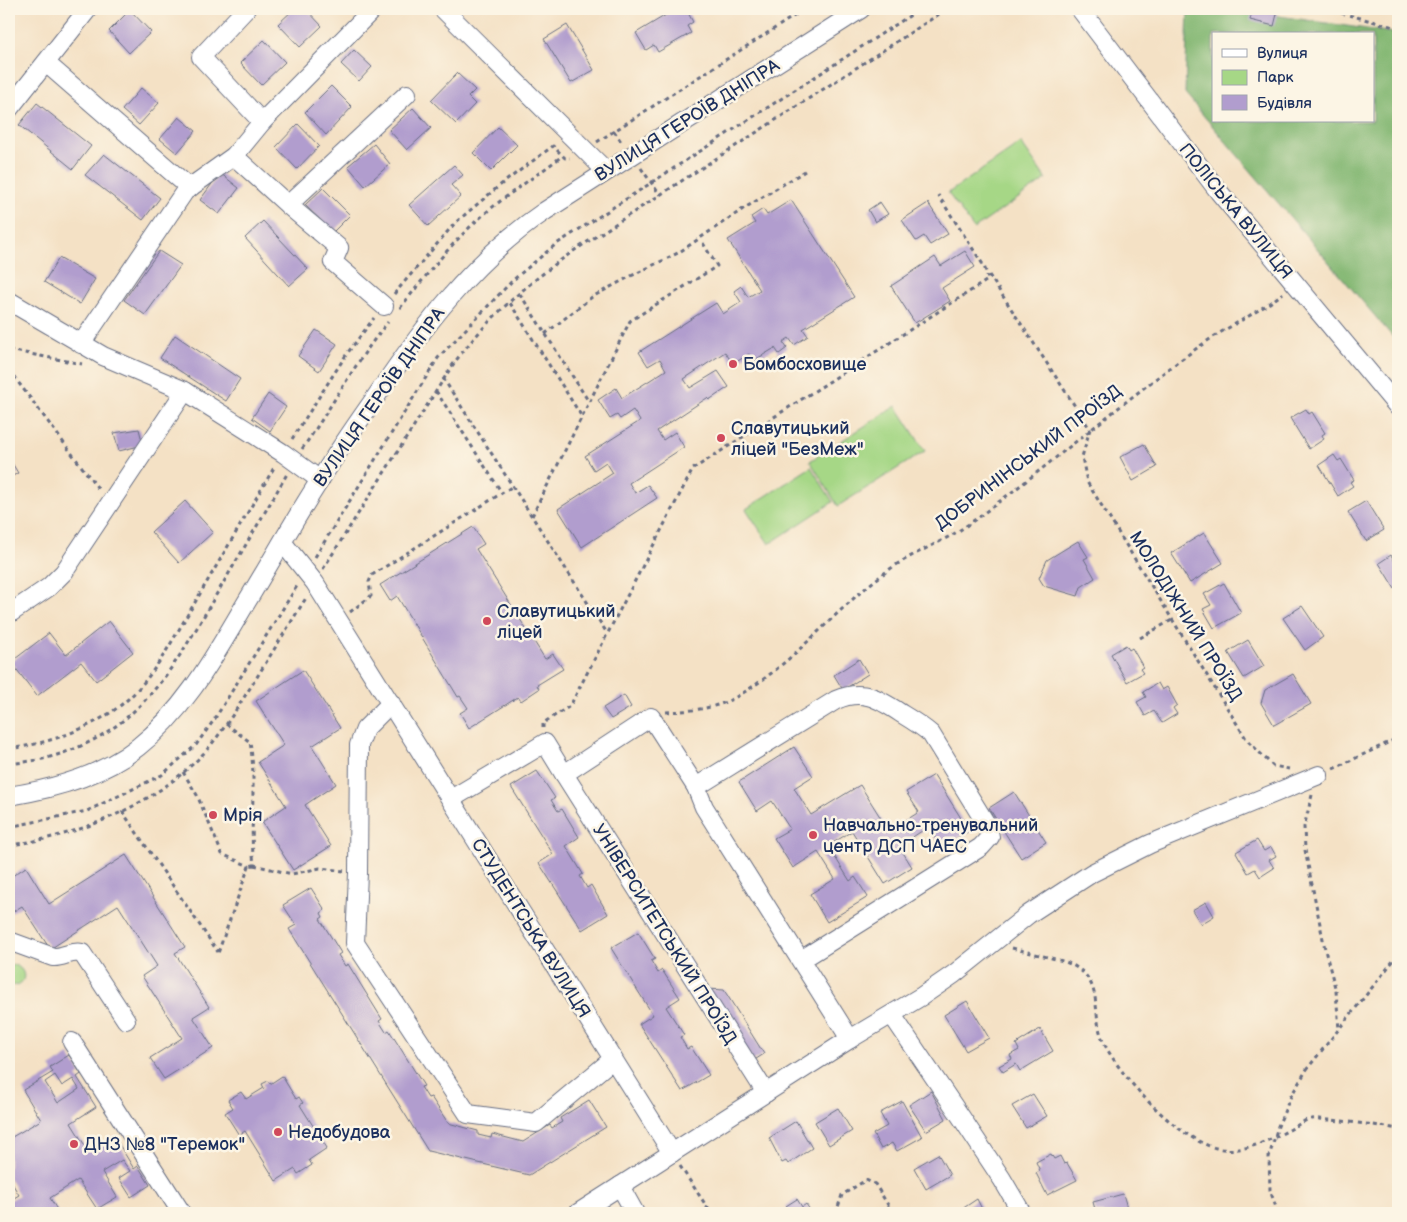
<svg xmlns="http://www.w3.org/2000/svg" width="1407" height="1222" font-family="'Balsamiq Sans',sans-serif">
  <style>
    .green { fill: #a6d786; stroke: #608372 }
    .forest { fill: #84b873; stroke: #507468; fill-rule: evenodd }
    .building { fill: #b19dce; fill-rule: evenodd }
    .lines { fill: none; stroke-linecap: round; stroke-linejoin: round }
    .minor-casing { stroke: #676d82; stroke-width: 20 }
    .path { stroke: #676d82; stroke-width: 3; stroke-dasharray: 4 4; stroke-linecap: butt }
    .minor { stroke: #fff; stroke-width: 18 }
    .poi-dot { fill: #d1495b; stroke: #fcf5e5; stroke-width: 2 }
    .labels { text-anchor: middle; stroke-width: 5; stroke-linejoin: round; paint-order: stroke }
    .street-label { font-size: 18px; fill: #1b2f5e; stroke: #fcf5e5 }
    .poi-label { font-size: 18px; fill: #1b2f5e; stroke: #fcf5e5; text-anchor: start }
  </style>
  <rect width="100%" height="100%" fill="#fcf5e5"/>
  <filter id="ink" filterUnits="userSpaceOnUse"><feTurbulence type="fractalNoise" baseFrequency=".02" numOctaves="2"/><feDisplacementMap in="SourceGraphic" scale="10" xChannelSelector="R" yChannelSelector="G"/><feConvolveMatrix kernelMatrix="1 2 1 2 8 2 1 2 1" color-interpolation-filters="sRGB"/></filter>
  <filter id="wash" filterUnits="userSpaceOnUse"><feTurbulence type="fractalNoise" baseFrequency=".0096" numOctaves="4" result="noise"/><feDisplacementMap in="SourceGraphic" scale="20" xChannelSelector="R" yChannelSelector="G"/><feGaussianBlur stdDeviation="1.12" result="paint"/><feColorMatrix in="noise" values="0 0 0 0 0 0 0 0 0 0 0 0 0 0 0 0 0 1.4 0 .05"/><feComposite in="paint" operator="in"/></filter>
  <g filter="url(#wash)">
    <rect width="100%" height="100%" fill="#f4e1c5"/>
    <g class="green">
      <path d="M1021,143L1046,179L974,229L948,193Z"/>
      <path d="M896,406L925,451L838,506L810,461Z"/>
      <path d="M811,467L833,502L769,544L746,509Z"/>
      <path d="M14,965C30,970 25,989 9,985V966Z"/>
    </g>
    <path class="forest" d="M1188,9H1232L1394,33L1398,9V343L1185,94ZM1213,34H1373V121H1213Z"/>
    <g id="blocks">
      <g class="building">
        <path d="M294,9H306L322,26L300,47L278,24Z"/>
        <path d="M676,9H686L693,22L687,26L691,33L658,52L654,45L646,50L636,33Z"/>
        <path d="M1253,9L1278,10L1274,26L1250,20Z"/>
        <path d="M130,10L151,32L129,53L109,31Z"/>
        <path d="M567,25L594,70L571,83L544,39Z"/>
        <path d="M264,40L285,62L261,85L240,63Z"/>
        <path d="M354,50L372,67L359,81L341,64Z"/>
        <path d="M457,73L475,90L468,97L475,104L456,124L431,100Z"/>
        <path d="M331,86L352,107L326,135L305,112Z"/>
        <path d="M141,88L159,103L139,125L122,110Z"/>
        <path d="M37,103L91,146L73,169L19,125Z"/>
        <path d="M413,108L431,128L407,150L389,130Z"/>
        <path d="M179,117L196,131L177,153L160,139Z"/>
        <path d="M298,124L319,146L297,169L276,147Z"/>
        <path d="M498,127L517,145L491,171L473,153Z"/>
        <path d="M374,144L390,164L365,186L348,166Z"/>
        <path d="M104,154L160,198L143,220L85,175Z"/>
        <path d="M454,165L463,175L451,185L461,196L428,226L409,205Z"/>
        <path d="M220,173L239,188L219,214L200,200Z"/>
        <path d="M323,188L350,215L333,232L305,205Z"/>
        <path d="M791,200L854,297L803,329L808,336L794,345L789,338L783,342L787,348L779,354L775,348L753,361L749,354L733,364L725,352L684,379L690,388L718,371L729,387L709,400L707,398L657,431L663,440L675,432L684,447L629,483L635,493L648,485L657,498L582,547L558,509L613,473L606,462L594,470L585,456L640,421L633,410L620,419L617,415L610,419L598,400L616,388L622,398L666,370L660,359L648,366L639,352L716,303L723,314L741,302L734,291L741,286L748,297L760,290L728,240L755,223L751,217L763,209L767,215Z"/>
        <path d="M880,202L888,214L875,222L868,210Z"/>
        <path d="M928,203L948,234L930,245L924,236L916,241L902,220Z"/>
        <path d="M263,221L308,269L289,286L245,238Z"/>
        <path d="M159,251L181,265L145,315L124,300Z"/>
        <path d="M965,251L975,267L942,288L950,301L915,323L891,286L935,257L941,266Z"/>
        <path d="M59,258L95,279L80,304L44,282Z"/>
        <path d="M316,330L337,344L319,371L298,356Z"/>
        <path d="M175,335L240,379L226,401L160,358Z"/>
        <path d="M268,394L286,407L270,431L252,418Z"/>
        <path d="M1306,409L1309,414L1312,412L1325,433L1322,435L1324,439L1309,449L1290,418Z"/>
        <path d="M139,429L143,445L119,451L114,433Z"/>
        <path d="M1144,444L1157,467L1133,481L1120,457Z"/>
        <path d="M1334,455L1338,461L1341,459L1354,480L1350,482L1353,486L1338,496L1319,465Z"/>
        <path d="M9,458L18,473L9,478Z"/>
        <path d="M185,501L213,532L179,563L151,532Z"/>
        <path d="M1366,501L1384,530L1366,541L1348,512Z"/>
        <path d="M473,527L484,544L476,549L545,659L553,654L563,669L537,685L539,689L521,701L518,697L469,728L460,713L468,708L460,696L458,697L397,596L390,601L380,585Z"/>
        <path d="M1204,533L1223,563L1190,583L1171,553Z"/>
        <path d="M1078,541L1088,557L1084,559L1095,578L1081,587L1078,596L1044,586L1039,578L1047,560Z"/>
        <path d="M1391,555L1398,567V587L1395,589L1379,563Z"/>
        <path d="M1224,583L1241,613L1214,628L1203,609L1211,605L1204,594Z"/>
        <path d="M1302,606L1323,637L1305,650L1283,618Z"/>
        <path d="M109,621L133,652L96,681L81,662L37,696L11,662L49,633L66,655Z"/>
        <path d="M1248,640L1264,666L1244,678L1228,652Z"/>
        <path d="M1126,645L1129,650L1132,648L1143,667L1140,669L1143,673L1127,682L1111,654Z"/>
        <path d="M859,659L868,674L843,690L834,675Z"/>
        <path d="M303,670L340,728L312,746L336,784L305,805L331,846L293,870L262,822L286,806L258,762L284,745L256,701Z"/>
        <path d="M1293,674L1311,704L1274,725L1261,703L1265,690Z"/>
        <path d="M1158,683L1162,690L1167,687L1177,705L1173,708L1177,714L1162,723L1154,711L1145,716L1137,702L1146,697L1143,692Z"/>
        <path d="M624,695L631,707L611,719L603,708Z"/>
        <path d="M794,747L813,776L794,788L811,815L860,785L889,831L919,812L906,792L934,775L969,831L942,848L928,827L899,846L912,867L885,884L852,831L828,846L850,881L855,877L868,897L827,922L810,894L835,879L818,852L793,868L774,838L790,829L772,801L757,811L739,782Z"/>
        <path d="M537,771L555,798L551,800L558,811L562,809L579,837L566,846L583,874L580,876L587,888L591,885L608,914L582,930L539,863L553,854L511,787Z"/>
        <path d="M1014,792L1046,842L1021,858L989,808Z"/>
        <path d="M1257,840L1264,851L1271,847L1276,856L1269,860L1274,868L1260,877L1255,869L1248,873L1236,852Z"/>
        <path d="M126,855L185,947L175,953L209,1007L193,1017L213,1048L164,1079L150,1058L182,1038L142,976L157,966L118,905L50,949L22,906L9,914V878L26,867L49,904Z"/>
        <path d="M311,888L325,910L321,913L323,917L320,919L341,953L338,955L345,966L348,964L382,1019L379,1021L386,1032L389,1030L424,1086L421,1087L428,1098L431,1097L448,1123L478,1131V1135L491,1138L492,1134L523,1142L550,1125L552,1128L562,1122L560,1118L589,1100L606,1127L529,1175L428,1151L289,929L296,925L283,905Z"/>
        <path d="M1206,902L1214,916L1201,924L1192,910Z"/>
        <path d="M638,932L655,959L651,961L658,973L662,970L680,998L666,1007L684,1035L680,1037L687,1049L691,1047L709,1075L682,1091L639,1024L653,1015L611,948Z"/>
        <path d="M708,989L724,990L764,1054L753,1061Z"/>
        <path d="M967,1001L989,1038L966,1051L944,1015Z"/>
        <path d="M1040,1029L1053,1051L1020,1071L1016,1064L1003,1072L999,1066L1012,1059L1010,1055L1019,1050L1016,1044Z"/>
        <path d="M69,1055L81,1074L77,1077L96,1107L71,1123L89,1152L114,1136L134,1169L138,1166L150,1185L131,1197L119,1178L130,1171L122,1160L102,1172L117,1197L97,1209L78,1180L50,1198L59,1213H9V1201L19,1195L9,1178V1132L12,1137L41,1120L23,1090L53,1072L50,1067ZM55,1075L62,1086L73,1079L79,1089L58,1103L45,1082Z"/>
        <path d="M282,1076L296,1099L299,1097L303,1103L300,1105L327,1148L309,1160L312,1165L298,1174L295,1169L276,1181L245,1131L239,1135L225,1113L233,1108L228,1100L241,1092L246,1099L264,1088L262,1084L268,1081L270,1084Z"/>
        <path d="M931,1091L946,1119L926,1131L909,1105Z"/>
        <path d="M1033,1094L1047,1116L1026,1128L1012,1106Z"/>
        <path d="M902,1101L922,1137L897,1151L892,1143L881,1149L873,1134L887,1126L880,1113Z"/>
        <path d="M838,1108L852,1131L829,1145L815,1122Z"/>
        <path d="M796,1121L812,1148L788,1164L786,1161L782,1163L769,1138Z"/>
        <path d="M938,1154L950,1175L926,1189L914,1168Z"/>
        <path d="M1051,1154L1054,1159L1060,1156L1064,1164L1067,1163L1077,1180L1047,1195L1036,1173L1040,1171L1036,1162Z"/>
        <path d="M1123,1194L1128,1211L1120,1213H1096L1093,1202Z"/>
        <path d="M797,1199L802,1207L806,1204L812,1213H785L789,1211L786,1206Z"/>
        <path d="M977,1199L984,1213H956Z"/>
      </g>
    </g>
  </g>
  <g filter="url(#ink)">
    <use href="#blocks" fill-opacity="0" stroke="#676d82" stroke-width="1"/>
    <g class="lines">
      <defs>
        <g id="minor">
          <path d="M246,9L201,57L262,122"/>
          <path d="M443,9L606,171"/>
          <path d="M1080,9L1219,192L1398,407"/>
          <path d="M46,63L190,188"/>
          <path d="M9,109L88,9"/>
          <path d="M234,156L288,205L339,248L333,262L384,306"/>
          <path d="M288,205L407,94"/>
          <path d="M9,301L103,356L185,391"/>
          <path d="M81,344L185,191L234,156L262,122L373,9"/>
          <path d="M283,543L315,583L672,1153"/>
          <path d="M9,614L49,587L64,572L185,391L283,453L320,480"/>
          <path d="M391,703L365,729L359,745L358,873L355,943L468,1114L536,1123L613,1059"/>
          <path d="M564,774L766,1093"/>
          <path d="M696,787L836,700C863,688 879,699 902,714C912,720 922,726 931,734L988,827L990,837L981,847L801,960"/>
          <path d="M9,796C53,789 102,776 138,747C189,707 219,647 252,593C275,555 296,517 320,480C337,452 356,425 375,398C423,327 473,260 545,211L861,9"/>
          <path d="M451,799L545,743L564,774L651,717L696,787L704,807L850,1039L578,1213"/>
          <path d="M9,941L53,957C63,958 71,950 82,953L126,1020"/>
          <path d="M892,1015L961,1117L1002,1179L1022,1213"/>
          <path d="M850,1039L922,996L954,974L1029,914L1092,873L1150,844L1319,775"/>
          <path d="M72,1042L181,1212V1213"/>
          <path d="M620,1186L635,1213"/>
        </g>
      </defs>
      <use href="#minor" class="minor-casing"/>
      <g class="path">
        <path d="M1326,9L1398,28"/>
        <path d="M614,131L622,143"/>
        <path d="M597,142L805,9"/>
        <path d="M641,168L660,195"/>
        <path d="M989,275L1090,429L1082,457L1087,482L1247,740L1273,766L1289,769"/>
        <path d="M394,294L455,223L499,186L553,146L565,158H570"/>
        <path d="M520,294L589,402"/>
        <path d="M510,303L582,417"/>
        <path d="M400,308C422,281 443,253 468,229C496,201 531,180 562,156"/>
        <path d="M545,334L592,297L631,276L678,253L743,209L805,171"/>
        <path d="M9,350L82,364"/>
        <path d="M9,370L100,491"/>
        <path d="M443,378L607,633"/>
        <path d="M436,391L502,493"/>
        <path d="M292,439L346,355L374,318"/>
        <path d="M302,449C332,407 355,362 388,322"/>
        <path d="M532,516L630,321L717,266L701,240"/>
        <path d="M315,557L438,358L513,280L555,245L920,9"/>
        <path d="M323,569L452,366C485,320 529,282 575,250L947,9"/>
        <path d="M350,612L371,596L369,582L372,575L513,486"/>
        <path d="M1140,638L1172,620"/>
        <path d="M666,712C690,711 715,709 736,697C796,663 835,608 890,569C914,552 942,543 966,526C1046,469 1120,403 1200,346C1226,327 1257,314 1283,293"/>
        <path d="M226,724L250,742C257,783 249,824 254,865L249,866"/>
        <path d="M543,728V723L570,706L693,469L986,281V277H988L984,266L938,195"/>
        <path d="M9,749C50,743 95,728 127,700C156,674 174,637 194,604C221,558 248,512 275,466"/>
        <path d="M9,764C22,762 37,761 50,757C138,733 174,668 216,595C240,555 264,514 287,474"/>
        <path d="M1333,769L1398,738"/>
        <path d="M183,772L197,795L222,854L249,866L218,953"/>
        <path d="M1312,795L1304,827L1305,850L1326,954L1336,991L1339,1030"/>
        <path d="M122,811L218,952"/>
        <path d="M9,827L87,811L162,775L196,745L214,720L297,586"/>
        <path d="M9,845C78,837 155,805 204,753C222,733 237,708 252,685C270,656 288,627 306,598"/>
        <path d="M254,865L292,874L320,868L344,871"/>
        <path d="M1012,948L1063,961C1108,977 1089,1011 1104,1043C1121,1078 1178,1139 1216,1148C1243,1154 1268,1141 1291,1129C1297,1126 1305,1119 1312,1119C1317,1118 1325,1120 1331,1120C1353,1122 1376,1125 1398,1129"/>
        <path d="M680,1166L711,1213"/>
        <path d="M842,1213L838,1207L842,1195L866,1180L875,1184L893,1213"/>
        <path d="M1278,1213L1270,1190L1269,1157L1278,1126L1291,1096L1307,1069L1398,955"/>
      </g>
      <use href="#minor" class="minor"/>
    </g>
  </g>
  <g class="poi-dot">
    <circle cx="733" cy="364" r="5"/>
    <circle cx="721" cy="438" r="5"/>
    <circle cx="487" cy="621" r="5"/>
    <circle cx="213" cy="815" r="5"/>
    <circle cx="813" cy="835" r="5"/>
    <circle cx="278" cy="1132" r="5"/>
    <circle cx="74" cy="1144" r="5"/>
  </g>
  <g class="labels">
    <g class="street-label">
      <text transform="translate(687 120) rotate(-32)" y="6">ВУЛИЦЯ ГЕРОЇВ ДНІПРА</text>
      <text transform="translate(1236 211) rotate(51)" y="6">ПОЛІСЬКА ВУЛИЦЯ</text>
      <text transform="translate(379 397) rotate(-55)" y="6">ВУЛИЦЯ ГЕРОЇВ ДНІПРА</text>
      <text transform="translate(1028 457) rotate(-37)" y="6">ДОБРИНІНСЬКИЙ ПРОЇЗД</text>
      <text transform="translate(1186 616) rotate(58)" y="6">МОЛОДІЖНИЙ ПРОЇЗД</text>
      <text transform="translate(531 928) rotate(58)" y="6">СТУДЕНТСЬКА ВУЛИЦЯ</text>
      <text transform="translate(665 934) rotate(58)" y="6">УНІВЕРСИТЕТСЬКИЙ ПРОЇЗД</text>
    </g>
    <g class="poi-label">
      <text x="743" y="370">Бомбосховище</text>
      <text x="731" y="434">Славутицький<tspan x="731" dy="21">ліцей "БезМеж"</tspan></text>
      <text x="497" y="617">Славутицький<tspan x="497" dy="21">ліцей</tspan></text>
      <text x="223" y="821">Мрiя</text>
      <text x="823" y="831">Навчально-тренувальний<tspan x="823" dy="21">центр ДСП ЧАЕС</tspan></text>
      <text x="288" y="1138">Недобудова</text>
      <text x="84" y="1150">ДНЗ №8 "Теремок"</text>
    </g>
  </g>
  <rect width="1407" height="1222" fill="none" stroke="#fcf5e5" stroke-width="30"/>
  <rect x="1212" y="32" width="162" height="90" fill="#fcf5e5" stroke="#a2a6af"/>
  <rect x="1222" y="49" width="25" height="8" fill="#ffffff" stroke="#a2a6af"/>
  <text x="1257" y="58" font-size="15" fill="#1b2f5e">Вулиця</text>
  <rect x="1222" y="70" width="25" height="15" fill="#a6d786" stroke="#a2a6af"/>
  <text x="1257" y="82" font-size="15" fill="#1b2f5e">Парк</text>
  <rect x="1222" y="95" width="25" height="15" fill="#b19dce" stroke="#a2a6af"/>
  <text x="1257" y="108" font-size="15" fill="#1b2f5e">Будівля</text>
</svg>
